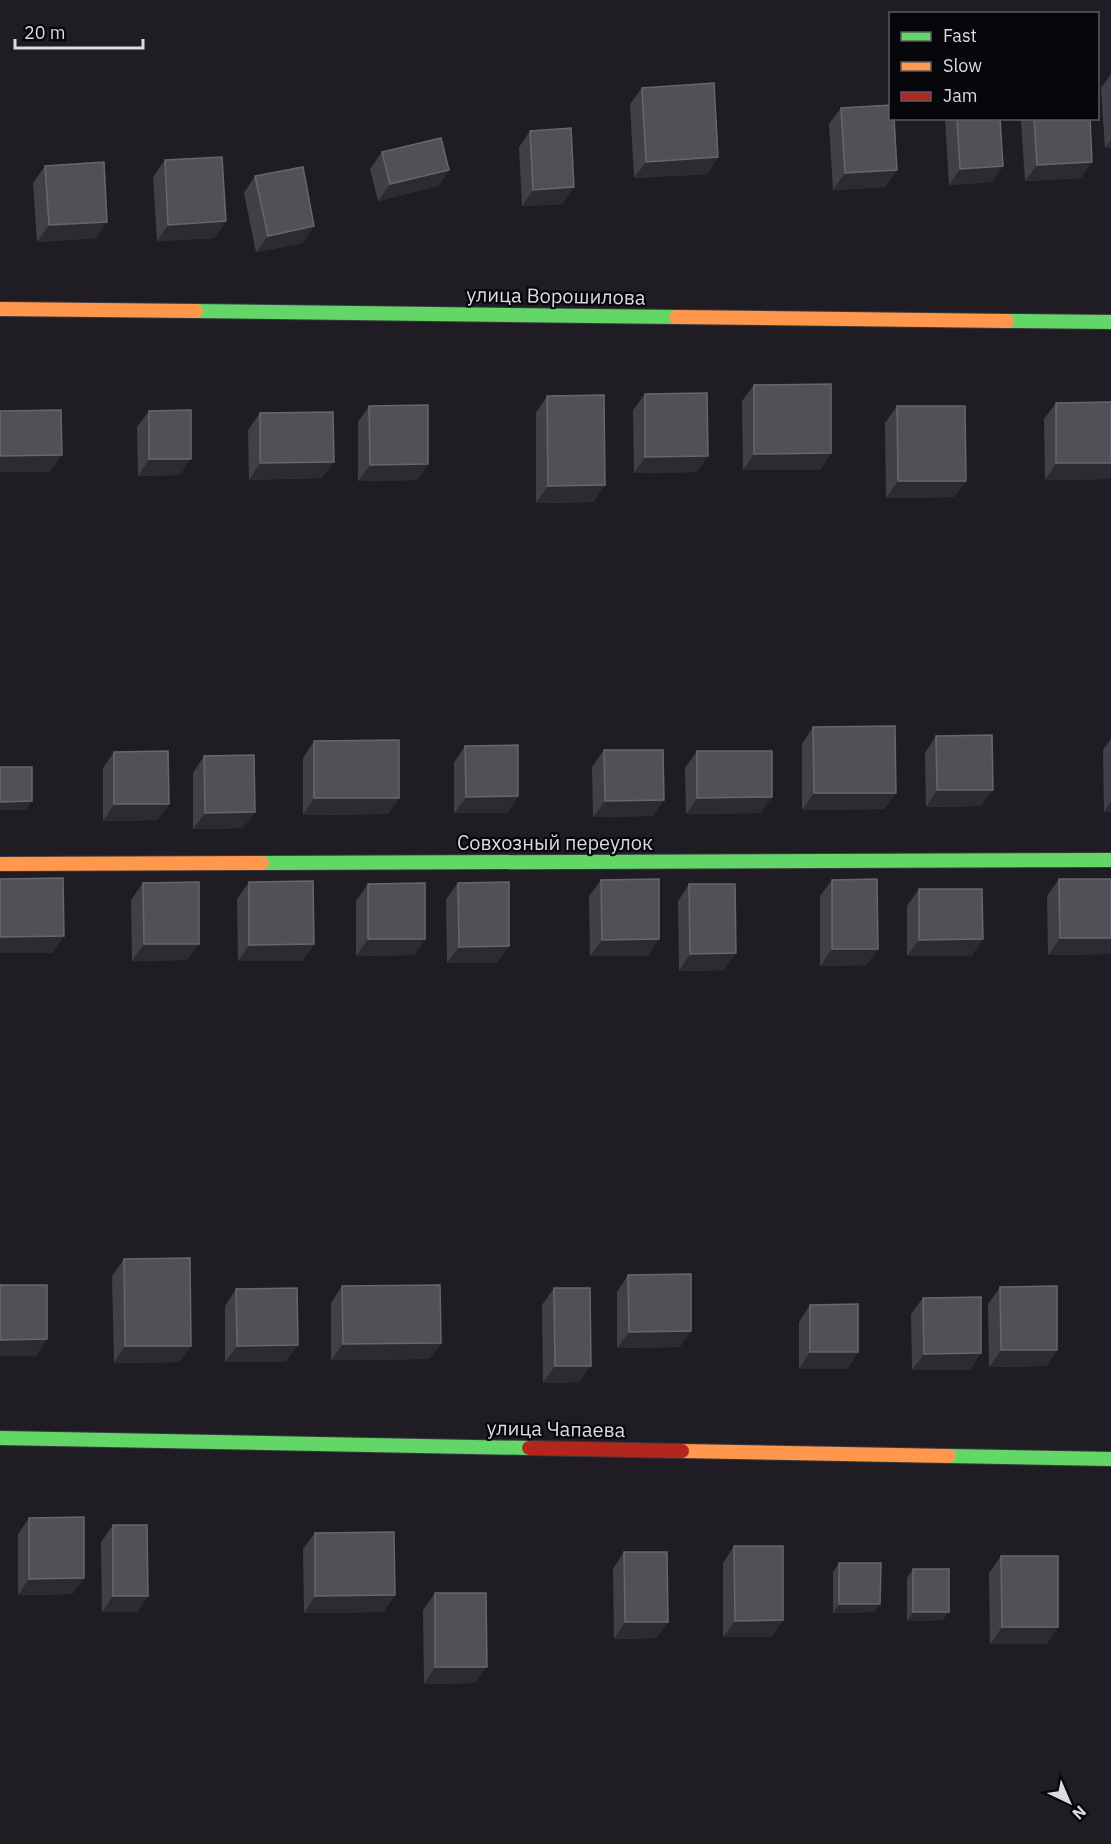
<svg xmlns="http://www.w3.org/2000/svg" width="1111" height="1844" font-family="'IBM Plex Sans',sans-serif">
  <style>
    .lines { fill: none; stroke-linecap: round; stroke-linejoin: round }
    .fast-casing { stroke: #3b393f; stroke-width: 16 }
    .slow-casing { stroke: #3b393f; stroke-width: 16 }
    .jam-casing { stroke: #3b393f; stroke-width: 16 }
    .fast { stroke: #63d668; stroke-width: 14 }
    .slow { stroke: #ff974d; stroke-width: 14 }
    .jam { stroke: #b3261e; stroke-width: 14 }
    .wall { fill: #424046 }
    .shaded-wall { fill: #2d2b31 }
    .building { fill: #525056; stroke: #68666c; stroke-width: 1.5 }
    .labels { text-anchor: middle; stroke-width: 4.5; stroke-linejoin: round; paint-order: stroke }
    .street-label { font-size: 20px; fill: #dbd9e1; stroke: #07060b }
  </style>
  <rect width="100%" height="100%" fill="#1f1d23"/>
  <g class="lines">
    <defs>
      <g id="fast">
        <path d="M196,311L676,317"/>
        <path d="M1007,321L1111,322"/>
        <path d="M262,863L1111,860"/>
        <path d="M0,1438L529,1448"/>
        <path d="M949,1456L1111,1459"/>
      </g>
      <g id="slow">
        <path d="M0,309L196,311"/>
        <path d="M676,317L1007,321"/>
        <path d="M0,864L262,863"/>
        <path d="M682,1451L949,1456"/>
      </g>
      <path id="jam" d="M529,1448L682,1451"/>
    </defs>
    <use href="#fast" class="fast-casing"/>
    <use href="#slow" class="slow-casing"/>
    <use href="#jam" class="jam-casing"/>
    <use href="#fast" class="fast"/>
    <use href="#slow" class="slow"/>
    <use href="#jam" class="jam"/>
  </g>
  <g class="wall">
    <path d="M1111,74V148H1105L1101,88Z"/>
    <path d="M642,88L718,157L707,174L634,178L630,104Z"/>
    <path d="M841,108L897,170L885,187L833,190L829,124Z"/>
    <path d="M945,118H1000L1003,166L991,182L949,185Z"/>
    <path d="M1023,118H1090L1081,178L1025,181L1021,121Z"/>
    <path d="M530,131L563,204L522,206L519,147Z"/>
    <path d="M382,152L449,170L438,186L378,201L370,169Z"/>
    <path d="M165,160L226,221L214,238L157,241L153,177Z"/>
    <path d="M45,166L96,238L37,242L33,183Z"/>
    <path d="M255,176L303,243L256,252L244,193Z"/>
    <path d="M754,385L831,453L820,470H743L742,401Z"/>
    <path d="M645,394L708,456L696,472L634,473L633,410Z"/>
    <path d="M547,396L605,485L593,502L536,503V413Z"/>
    <path d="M1111,402V475L1108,479L1045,480L1044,419L1056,403Z"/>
    <path d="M369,406L428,464L417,480L358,481V422Z"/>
    <path d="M897,406L966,481L954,497L886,498L885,423Z"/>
    <path d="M149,411L180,475L138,476L137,427Z"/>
    <path d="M260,413L322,478L249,480L248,430Z"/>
    <path d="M813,727L896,793L884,809L802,810V744Z"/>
    <path d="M936,736L981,806L926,807L925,753Z"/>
    <path d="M1111,739V812H1104L1103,750Z"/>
    <path d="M314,741L399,798L388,814L303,815V758Z"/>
    <path d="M465,746L518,796L507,813H454V763Z"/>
    <path d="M604,750L664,800L652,816L593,817L592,767Z"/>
    <path d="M697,751L772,797L760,813L686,814L685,768Z"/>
    <path d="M114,752L169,804L157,820L103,821V768Z"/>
    <path d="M204,756L243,828L193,829V773Z"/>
    <path d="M1059,879H1111V953L1110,954L1048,955L1047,896Z"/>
    <path d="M601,880L648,956H590L589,896Z"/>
    <path d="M832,880L878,949L866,965L820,966V896Z"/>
    <path d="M249,882L314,944L302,961H238L237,899Z"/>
    <path d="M143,883L187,960L132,961L131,900Z"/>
    <path d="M458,883L497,963H447L446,899Z"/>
    <path d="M368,884L425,939L414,955L356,956V901Z"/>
    <path d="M689,884L724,970L679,971L678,901Z"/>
    <path d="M919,889L983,939L971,956H907V906Z"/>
    <path d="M124,1259L191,1346L179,1362L114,1363L112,1276Z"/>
    <path d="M628,1275L680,1347L617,1348V1292Z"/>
    <path d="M342,1286L441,1343L429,1359L331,1360V1303Z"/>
    <path d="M1000,1287L1057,1350L1046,1366L989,1367L988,1304Z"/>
    <path d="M554,1288L579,1382L543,1383L542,1305Z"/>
    <path d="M236,1289L286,1362H225V1306Z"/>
    <path d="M923,1298L970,1370H912L911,1314Z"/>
    <path d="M810,1305L858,1352L847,1369H799V1322Z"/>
    <path d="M29,1518L84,1578L72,1594L18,1595V1534Z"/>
    <path d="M113,1525L148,1596L137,1612H102L101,1542Z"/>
    <path d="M315,1533L395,1595L383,1612L304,1613L303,1549Z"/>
    <path d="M734,1546L783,1620L772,1637H723V1563Z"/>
    <path d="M624,1552L668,1622L656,1638L614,1639L613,1569Z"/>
    <path d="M1001,1556L1047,1644H990L989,1573Z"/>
    <path d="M839,1563L874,1612L833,1613V1572Z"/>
    <path d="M913,1569L943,1620L907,1621V1578Z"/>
    <path d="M435,1593L475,1683L424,1684L423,1610Z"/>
  </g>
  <g class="shaded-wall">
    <path d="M1111,140V148H1105Z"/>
    <path d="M718,157L707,174L634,178L646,162Z"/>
    <path d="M1092,162L1081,178L1025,181L1037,165Z"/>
    <path d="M1003,166L991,182L949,185L960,169Z"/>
    <path d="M449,170L438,186L378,201L390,184Z"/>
    <path d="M897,170L885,187L833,190L845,173Z"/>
    <path d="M574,187L563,204L522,206L533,190Z"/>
    <path d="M226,221L214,238L157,241L168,225Z"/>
    <path d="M107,222L96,238L37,242L49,225Z"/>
    <path d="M314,226L303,243L256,252L268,236Z"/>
    <path d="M831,453L820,470H743L754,454Z"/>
    <path d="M62,455L50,472H0V456Z"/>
    <path d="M708,456L696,472L634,473L645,457Z"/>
    <path d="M149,459H191L180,475L138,476Z"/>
    <path d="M334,462L322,478L249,480L260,463Z"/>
    <path d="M1056,463H1111V475L1108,479L1045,480Z"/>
    <path d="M428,464L417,480L358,481L370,465Z"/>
    <path d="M898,481H966L954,497L886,498Z"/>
    <path d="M605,485L593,502L536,503L548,486Z"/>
    <path d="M937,790H993L981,806L926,807Z"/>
    <path d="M814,793H896L884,809L802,810Z"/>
    <path d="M518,796L507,813H454L466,797Z"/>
    <path d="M772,797L760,813L686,814L697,798Z"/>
    <path d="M314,798H399L388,814L303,815Z"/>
    <path d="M664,800L652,816L593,817L605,801Z"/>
    <path d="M32,801L26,810H0V802Z"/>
    <path d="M1111,801V812H1104Z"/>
    <path d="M114,804H169L157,820L103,821Z"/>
    <path d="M255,812L243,828L193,829L205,813Z"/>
    <path d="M64,936L52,953H0V937Z"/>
    <path d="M1060,938H1111V953L1110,954L1048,955Z"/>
    <path d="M368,939H425L414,955L356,956Z"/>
    <path d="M659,939L648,956H590L602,940Z"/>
    <path d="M983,939L971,956H907L919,940Z"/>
    <path d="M144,944H199L187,960L132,961Z"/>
    <path d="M314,944L302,961H238L249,945Z"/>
    <path d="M509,946L497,963H447L459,947Z"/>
    <path d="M832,949H878L866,965L820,966Z"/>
    <path d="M736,953L724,970L679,971L690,954Z"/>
    <path d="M691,1331L680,1347L617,1348L629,1332Z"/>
    <path d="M47,1339L36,1356H0V1340Z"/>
    <path d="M441,1343L429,1359L331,1360L343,1344Z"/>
    <path d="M298,1345L286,1362H225L237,1346Z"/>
    <path d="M125,1346H191L179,1362L114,1363Z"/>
    <path d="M1001,1350H1057L1046,1366L989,1367Z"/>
    <path d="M810,1352H858L847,1369H799Z"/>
    <path d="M981,1353L970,1370H912L924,1354Z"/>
    <path d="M555,1366H591L579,1382L543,1383Z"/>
    <path d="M84,1578L72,1594L18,1595L29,1579Z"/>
    <path d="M395,1595L383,1612L304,1613L315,1596Z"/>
    <path d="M113,1596H148L137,1612H102Z"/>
    <path d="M839,1604H880L874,1612L833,1613Z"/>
    <path d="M913,1612H949L943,1620L907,1621Z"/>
    <path d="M783,1620L772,1637H723L735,1621Z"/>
    <path d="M625,1622H668L656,1638L614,1639Z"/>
    <path d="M1002,1627H1058L1047,1644H990Z"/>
    <path d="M435,1667H487L475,1683L424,1684Z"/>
  </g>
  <g class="building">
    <path d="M714,83L718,157L646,162L642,88Z"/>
    <path d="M891,105V118H894L897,170L845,173L841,108Z"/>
    <path d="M957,118H1000L1003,166L960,169Z"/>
    <path d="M1034,118H1090L1092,162L1037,165Z"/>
    <path d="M571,128L574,187L533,190L530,131Z"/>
    <path d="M441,138L449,170L390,184L382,152Z"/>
    <path d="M222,157L226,221L168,225L165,160Z"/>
    <path d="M104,162L107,222L49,225L45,166Z"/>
    <path d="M303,167L314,226L268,236L255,176Z"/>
    <path d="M831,384V453L754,454V385Z"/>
    <path d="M707,393L708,456L645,457V394Z"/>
    <path d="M604,395L605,485L548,486L547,396Z"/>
    <path d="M1111,402V463H1056V403Z"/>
    <path d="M428,405V464L370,465L369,406Z"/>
    <path d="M897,406H965L966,481H898Z"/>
    <path d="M61,410L62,455L0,456V411Z"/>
    <path d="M191,410V459H149V411Z"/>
    <path d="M333,412L334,462L260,463V413Z"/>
    <path d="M895,726L896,793H814L813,727Z"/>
    <path d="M992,735L993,790H937L936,736Z"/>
    <path d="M399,740V798H314V741Z"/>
    <path d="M518,745V796L466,797L465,746Z"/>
    <path d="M604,750H663L664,800L605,801Z"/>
    <path d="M168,751L169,804H114V752Z"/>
    <path d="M697,751H772V797L697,798Z"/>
    <path d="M254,755L255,812L205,813L204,756Z"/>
    <path d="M0,767H32V801L0,802Z"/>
    <path d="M63,878L64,936L0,937V879Z"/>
    <path d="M659,879V939L602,940L601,880Z"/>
    <path d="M877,879L878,949H832V880Z"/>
    <path d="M1059,879H1111V938H1060Z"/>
    <path d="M313,881L314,944L249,945V882Z"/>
    <path d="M199,882V944H144L143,883Z"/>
    <path d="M509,882V946L459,947L458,883Z"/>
    <path d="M425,883V939H368V884Z"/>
    <path d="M689,884H735L736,953L690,954Z"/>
    <path d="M919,889H982L983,939L919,940Z"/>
    <path d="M190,1258L191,1346H125L124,1259Z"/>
    <path d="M691,1274V1331L629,1332L628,1275Z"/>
    <path d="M0,1285H47V1339L0,1340Z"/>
    <path d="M440,1285L441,1343L343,1344L342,1286Z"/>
    <path d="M1057,1286V1350H1001L1000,1287Z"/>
    <path d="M297,1288L298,1345L237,1346L236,1289Z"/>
    <path d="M554,1288H590L591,1366H555Z"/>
    <path d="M981,1297V1353L924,1354L923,1298Z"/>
    <path d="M858,1304V1352H810V1305Z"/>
    <path d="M84,1517V1578L29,1579V1518Z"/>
    <path d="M113,1525H147L148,1596H113Z"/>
    <path d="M394,1532L395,1595L315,1596V1533Z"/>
    <path d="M734,1546H783V1620L735,1621Z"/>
    <path d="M624,1552H667L668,1622H625Z"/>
    <path d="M1001,1556H1058V1627H1002Z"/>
    <path d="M839,1563H881L880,1604H839Z"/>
    <rect x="913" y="1569" width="36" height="43"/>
    <path d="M435,1593H486L487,1667H435Z"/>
  </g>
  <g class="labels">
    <g class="street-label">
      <text transform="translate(556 296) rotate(1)" y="7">улица Ворошилова</text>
      <text x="555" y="850">Совхозный переулок</text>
      <text transform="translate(556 1429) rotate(1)" y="7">улица Чапаева</text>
    </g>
  </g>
  <rect x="889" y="12" width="210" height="108" fill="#07060b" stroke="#5c5a61" stroke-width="1.5"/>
  <rect x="901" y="32" width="30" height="9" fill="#63d668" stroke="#5c5a61" stroke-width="1.5"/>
  <text x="943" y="42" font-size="18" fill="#dbd9e1">Fast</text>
  <rect x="901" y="62" width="30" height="9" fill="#ff974d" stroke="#5c5a61" stroke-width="1.5"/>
  <text x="943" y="72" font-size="18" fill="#dbd9e1">Slow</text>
  <rect x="901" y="92" width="30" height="9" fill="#b3261e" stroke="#5c5a61" stroke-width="1.5"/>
  <text x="943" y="102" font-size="18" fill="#dbd9e1">Jam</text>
  <g transform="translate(1069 1802) rotate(136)" stroke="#07060b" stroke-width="4.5" paint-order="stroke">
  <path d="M0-4.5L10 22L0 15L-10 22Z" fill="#dbd9e1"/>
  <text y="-9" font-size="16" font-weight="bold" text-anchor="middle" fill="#dbd9e1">N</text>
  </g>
  <path d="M15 39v9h128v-9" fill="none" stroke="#dbd9e1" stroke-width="3"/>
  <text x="24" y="39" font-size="18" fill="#dbd9e1" stroke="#07060b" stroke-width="4.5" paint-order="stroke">20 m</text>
</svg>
